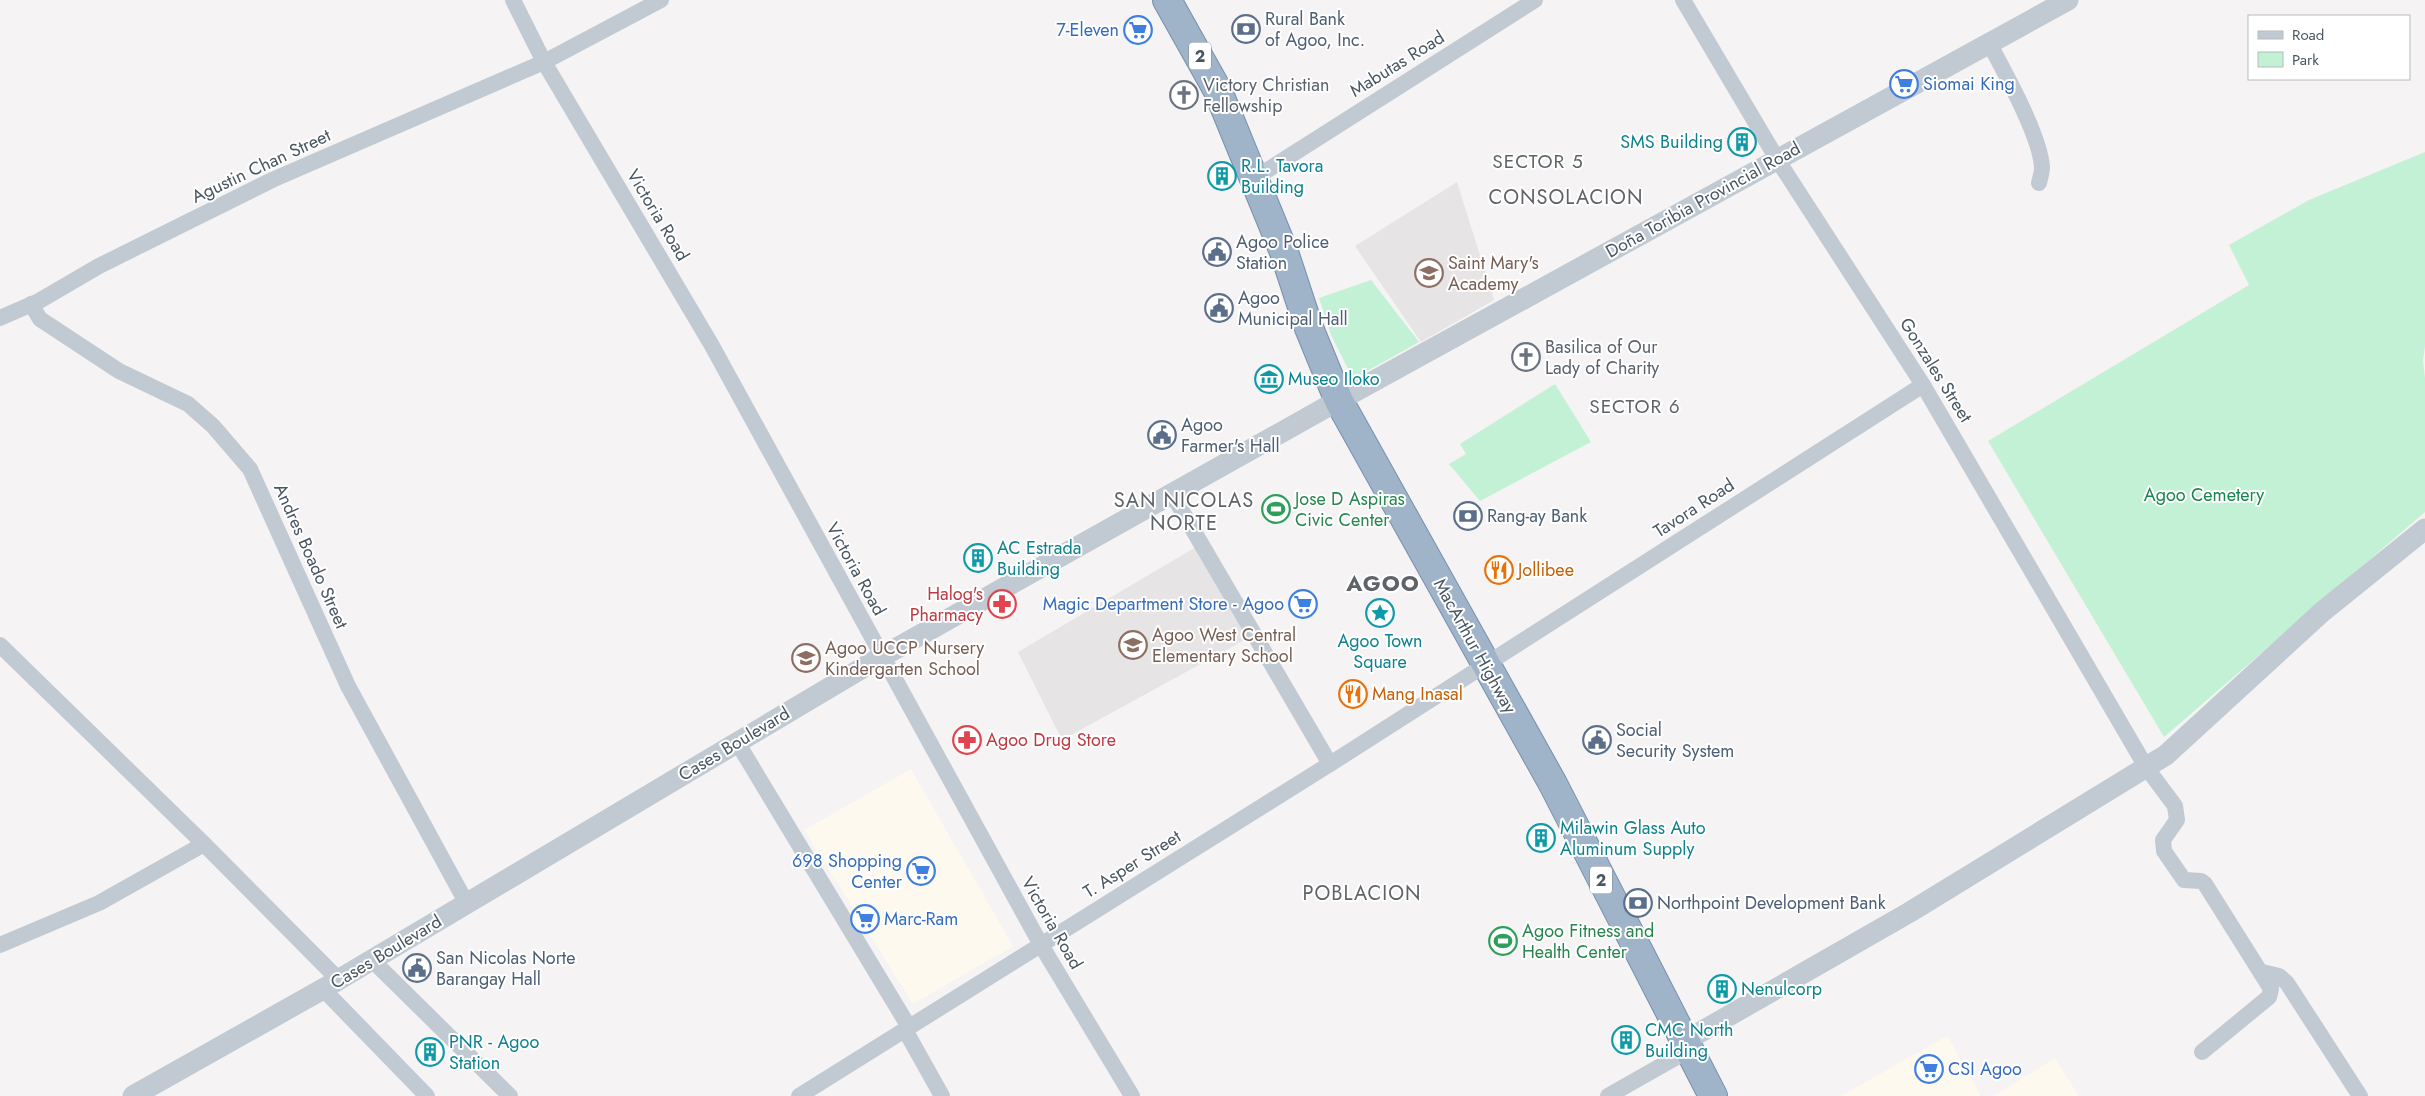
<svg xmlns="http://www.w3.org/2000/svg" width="2425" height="1096" font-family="Jost,sans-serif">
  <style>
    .commercial { fill: #fdf9ef }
    .education { fill: #e6e4e5 }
    .green { fill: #c3f1d5 }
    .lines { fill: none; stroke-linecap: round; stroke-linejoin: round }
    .trunk-casing { stroke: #7690ad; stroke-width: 30 }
    .minor { stroke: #c1cad2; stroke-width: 16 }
    .tertiary { stroke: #c1cad2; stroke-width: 21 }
    .trunk { stroke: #9fb4c9; stroke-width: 28 }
    .labels { text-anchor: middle; stroke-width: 4; stroke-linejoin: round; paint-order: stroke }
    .shield { fill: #fff; stroke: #808990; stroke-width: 1 }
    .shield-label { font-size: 16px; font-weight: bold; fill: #4a5661 }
    .service-label { font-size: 18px; fill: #4e5e75; stroke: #fff; text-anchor: start }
    .shop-label { font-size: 18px; fill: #366cbe; stroke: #fff; text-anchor: end }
    .street-label { font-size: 18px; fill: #4a5661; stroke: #fff }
    .worship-label { font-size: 18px; fill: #5b616d; stroke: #fff; text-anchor: start }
    .culture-label { font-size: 18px; fill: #0d838f; stroke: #fff; text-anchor: start }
    .education-label { font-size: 18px; fill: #785e54; stroke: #fff; text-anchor: start }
    .park-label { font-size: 18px; fill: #17864f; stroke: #fff }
    .leisure-label { font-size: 18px; fill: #27864d; stroke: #fff; text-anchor: start }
    .food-label { font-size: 18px; fill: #c56008; stroke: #fff; text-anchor: start }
    .health-label { font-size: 18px; fill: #be3a42; stroke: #fff; text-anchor: end }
    .neighbourhood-label { font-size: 19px; letter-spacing: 1px; fill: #5f6368; stroke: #fff }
    .quarter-label { font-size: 20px; letter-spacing: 1px; fill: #5f6368; stroke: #fff }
    .district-label { font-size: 22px; font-weight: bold; letter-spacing: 1px; fill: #5f6368; stroke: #fff }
  </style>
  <rect width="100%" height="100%" fill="#f5f3f3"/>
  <g class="commercial">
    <path d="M911,769L1013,946L913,1004L804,830Z"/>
    <path d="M1947,1035L1981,1096H1841L1947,1036Z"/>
    <path d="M2055,1058L2079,1096H1994Z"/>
  </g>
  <g class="education">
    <path d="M1457,182L1494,300L1421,342L1355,246Z"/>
    <path d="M1196,547L1248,638L1062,740L1018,652Z"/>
  </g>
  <g class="green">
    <path d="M2425,152V346L2423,360L2425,378V512L2164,737L1988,441L2249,285L2229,245L2309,200Z"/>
    <path d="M1371,280L1419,342L1353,379L1331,335L1319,298Z"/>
    <path d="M1555,384L1591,442L1480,501L1449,464L1466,454L1460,444Z"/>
  </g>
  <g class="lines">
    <defs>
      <path id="trunk" d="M1167,0L1218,91L1284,252L1309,328L1339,401L1553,784L1713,1096"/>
    </defs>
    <use href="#trunk" class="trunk-casing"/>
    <g class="minor">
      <path d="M513,0L544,62L711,344L1041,945L1132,1096"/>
      <path d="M1683,0L1777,159L1923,385L2146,767L2175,806L2177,820L2163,840L2164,851L2184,880L2201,881L2205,884L2271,989L2269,997L2202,1052"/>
      <path d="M1989,43C2004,71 2041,137 2042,168C2042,173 2040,178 2039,183"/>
      <path d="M1255,178L1535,0"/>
      <path d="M31,304L40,319L119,371L188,404L213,426L250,469L348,686L467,904"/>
      <path d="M0,318L39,301L99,266L272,180L544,62L661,0"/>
      <path d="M1172,494L1330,764"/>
      <path d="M0,645L204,844L338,979"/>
      <path d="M737,742L909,1027"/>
      <path d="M0,945L99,903L204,844"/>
      <path d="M372,960L510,1096"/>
      <path d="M2262,972L2279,976L2287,983L2360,1096"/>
      <path d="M323,989L427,1096"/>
      <path d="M905,1030L942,1096"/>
      <path d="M799,1096L1330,764L1923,385"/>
      <path d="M1608,1096L1689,1050"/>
    </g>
    <g class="tertiary">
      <path d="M1685,1041L1910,912L2166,755L2322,612L2425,529"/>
      <path d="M133,1096L323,989L881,657L1323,409L2068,0"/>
    </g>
    <use href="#trunk" class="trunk"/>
  </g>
  <defs>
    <symbol id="bank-ring" viewBox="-11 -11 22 22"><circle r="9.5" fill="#fff" stroke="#5c6f8a" stroke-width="1.5"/><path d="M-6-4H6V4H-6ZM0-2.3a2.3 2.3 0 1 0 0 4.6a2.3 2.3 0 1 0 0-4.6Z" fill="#5c6f8a"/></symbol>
    <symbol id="supermarket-ring" viewBox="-11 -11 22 22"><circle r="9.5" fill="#fff" stroke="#3f7fe0" stroke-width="1.5"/><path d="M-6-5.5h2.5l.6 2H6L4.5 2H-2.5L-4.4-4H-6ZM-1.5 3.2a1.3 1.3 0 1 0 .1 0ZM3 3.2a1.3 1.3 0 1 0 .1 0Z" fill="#3f7fe0"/></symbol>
    <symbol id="church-ring" viewBox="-11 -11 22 22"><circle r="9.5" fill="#fff" stroke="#6b7280" stroke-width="1.5"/><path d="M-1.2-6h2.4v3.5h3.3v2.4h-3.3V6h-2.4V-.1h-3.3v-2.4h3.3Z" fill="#6b7280"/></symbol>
    <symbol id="building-ring" viewBox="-11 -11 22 22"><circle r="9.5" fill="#fff" stroke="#0f9aa8" stroke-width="1.5"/><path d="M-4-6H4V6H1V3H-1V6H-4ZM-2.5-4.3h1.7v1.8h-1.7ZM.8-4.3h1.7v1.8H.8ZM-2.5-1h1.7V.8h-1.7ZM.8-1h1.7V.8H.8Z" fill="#0f9aa8"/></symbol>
    <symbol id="civic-ring" viewBox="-11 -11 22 22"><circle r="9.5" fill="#fff" stroke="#5c6f8a" stroke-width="1.5"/><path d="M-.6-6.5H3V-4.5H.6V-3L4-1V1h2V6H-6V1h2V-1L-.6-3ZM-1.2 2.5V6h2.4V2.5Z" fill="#5c6f8a"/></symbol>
    <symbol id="school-ring" viewBox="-11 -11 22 22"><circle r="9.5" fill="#fff" stroke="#8d6e63" stroke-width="1.5"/><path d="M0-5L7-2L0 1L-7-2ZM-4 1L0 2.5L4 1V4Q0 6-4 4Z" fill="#8d6e63"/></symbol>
    <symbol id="museum-ring" viewBox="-11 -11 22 22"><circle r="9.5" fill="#fff" stroke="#0f9aa8" stroke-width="1.5"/><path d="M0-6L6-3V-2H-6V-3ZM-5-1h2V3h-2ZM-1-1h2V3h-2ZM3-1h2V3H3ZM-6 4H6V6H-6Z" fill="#0f9aa8"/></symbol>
    <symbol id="stadium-ring" viewBox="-11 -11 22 22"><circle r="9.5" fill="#fff" stroke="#2e9e5b" stroke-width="1.5"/><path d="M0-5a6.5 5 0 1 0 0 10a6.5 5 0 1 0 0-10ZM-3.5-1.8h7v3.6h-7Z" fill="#2e9e5b"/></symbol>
    <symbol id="restaurant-ring" viewBox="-11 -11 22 22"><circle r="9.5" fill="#fff" stroke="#e8710a" stroke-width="1.5"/><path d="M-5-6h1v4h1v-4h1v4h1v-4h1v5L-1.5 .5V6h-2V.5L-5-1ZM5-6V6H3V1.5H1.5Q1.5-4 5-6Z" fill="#e8710a"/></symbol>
    <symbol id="pharmacy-ring" viewBox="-11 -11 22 22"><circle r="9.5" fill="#fff" stroke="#e0444e" stroke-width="1.5"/><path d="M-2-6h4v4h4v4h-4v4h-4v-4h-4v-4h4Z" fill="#e0444e"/></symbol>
    <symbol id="sight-ring" viewBox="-11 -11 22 22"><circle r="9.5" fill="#fff" stroke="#0f9aa8" stroke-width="1.5"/><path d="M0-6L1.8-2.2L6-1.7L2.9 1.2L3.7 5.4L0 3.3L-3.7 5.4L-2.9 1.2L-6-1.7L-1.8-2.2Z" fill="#0f9aa8"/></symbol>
  </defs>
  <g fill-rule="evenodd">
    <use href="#bank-ring" x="1230" y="13" width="32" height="32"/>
    <use href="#supermarket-ring" x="1122" y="14" width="32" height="32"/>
    <use href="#supermarket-ring" x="1888" y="68" width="32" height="32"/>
    <use href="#church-ring" x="1168" y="79" width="32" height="32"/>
    <use href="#building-ring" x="1726" y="126" width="32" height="32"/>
    <use href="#building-ring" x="1206" y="160" width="32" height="32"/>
    <use href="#civic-ring" x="1201" y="236" width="32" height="32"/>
    <use href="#school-ring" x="1413" y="257" width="32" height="32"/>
    <use href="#civic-ring" x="1203" y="292" width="32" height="32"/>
    <use href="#church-ring" x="1510" y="341" width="32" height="32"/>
    <use href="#museum-ring" x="1253" y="363" width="32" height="32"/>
    <use href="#civic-ring" x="1146" y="419" width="32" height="32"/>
    <use href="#stadium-ring" x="1260" y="493" width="32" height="32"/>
    <use href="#bank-ring" x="1452" y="500" width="32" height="32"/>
    <use href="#building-ring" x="962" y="542" width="32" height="32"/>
    <use href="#restaurant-ring" x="1483" y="554" width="32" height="32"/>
    <use href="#pharmacy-ring" x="986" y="588" width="32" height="32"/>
    <use href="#supermarket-ring" x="1287" y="588" width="32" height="32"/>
    <use href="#sight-ring" x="1364" y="597" width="32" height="32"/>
    <use href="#school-ring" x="1117" y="629" width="32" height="32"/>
    <use href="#school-ring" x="790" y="642" width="32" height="32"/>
    <use href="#restaurant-ring" x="1337" y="678" width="32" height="32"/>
    <use href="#pharmacy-ring" x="951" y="724" width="32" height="32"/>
    <use href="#civic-ring" x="1581" y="724" width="32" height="32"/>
    <use href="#building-ring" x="1525" y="822" width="32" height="32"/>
    <use href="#supermarket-ring" x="905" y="855" width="32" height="32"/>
    <use href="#bank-ring" x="1622" y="887" width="32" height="32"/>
    <use href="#supermarket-ring" x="849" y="903" width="32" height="32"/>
    <use href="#stadium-ring" x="1487" y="925" width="32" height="32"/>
    <use href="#civic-ring" x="401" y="952" width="32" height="32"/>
    <use href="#building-ring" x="1706" y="973" width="32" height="32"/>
    <use href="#building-ring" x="1610" y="1024" width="32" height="32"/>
    <use href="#building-ring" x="414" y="1036" width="32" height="32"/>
    <use href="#supermarket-ring" x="1913" y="1053" width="32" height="32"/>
  </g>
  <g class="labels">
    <g class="shield">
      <rect x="1189" y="42.5" width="22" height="27" rx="4"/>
      <rect x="1590" y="866.5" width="22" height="27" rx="4"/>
    </g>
    <g class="shield-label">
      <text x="1200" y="62">2</text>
      <text x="1601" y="886">2</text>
    </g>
    <g class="service-label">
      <text x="1265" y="25">Rural Bank<tspan x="1265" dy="21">of Agoo, Inc.</tspan></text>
      <text x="1236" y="248">Agoo Police<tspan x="1236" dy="21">Station</tspan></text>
      <text x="1238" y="304">Agoo<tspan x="1238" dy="21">Municipal Hall</tspan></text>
      <text x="1181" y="431">Agoo<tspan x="1181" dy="21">Farmer's Hall</tspan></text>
      <text x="1487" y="522">Rang-ay Bank</text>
      <text x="1616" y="736">Social<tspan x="1616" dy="21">Security System</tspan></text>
      <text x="1657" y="909">Northpoint Development Bank</text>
      <text x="436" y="964">San Nicolas Norte<tspan x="436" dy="21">Barangay Hall</tspan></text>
    </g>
    <g class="shop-label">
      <text x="1119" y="36">7-Eleven</text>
      <text x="1923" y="90" text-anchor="start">Siomai King</text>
      <text x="1284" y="610">Magic Department Store - Agoo</text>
      <text x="902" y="867">698 Shopping<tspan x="902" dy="21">Center</tspan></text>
      <text x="884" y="925" text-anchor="start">Marc-Ram</text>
      <text x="1948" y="1075" text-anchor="start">CSI Agoo</text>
    </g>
    <g class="street-label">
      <text transform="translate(1397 64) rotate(-32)" y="6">Mabutas Road</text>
      <text transform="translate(261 166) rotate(-25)" y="6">Agustin Chan Street</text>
      <text transform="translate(1703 200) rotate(-29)" y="6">Doña Toribia Provincial Road</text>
      <text transform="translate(658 215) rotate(59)" y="6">Victoria Road</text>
      <text transform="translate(1936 370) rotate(58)" y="6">Gonzales Street</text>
      <text transform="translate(1694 508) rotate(-33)" y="6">Tavora Road</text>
      <text transform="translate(311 556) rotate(66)" y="6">Andres Boado Street</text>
      <text transform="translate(856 569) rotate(61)" y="6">Victoria Road</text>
      <text transform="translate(1475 646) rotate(61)" y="6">MacArthur Highway</text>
      <text transform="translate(734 744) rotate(-31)" y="6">Cases Boulevard</text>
      <text transform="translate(1132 864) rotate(-32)" y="6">T. Asper Street</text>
      <text transform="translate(1052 923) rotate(60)" y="6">Victoria Road</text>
      <text transform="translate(386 952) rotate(-31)" y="6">Cases Boulevard</text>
    </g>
    <g class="worship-label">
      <text x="1203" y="91">Victory Christian<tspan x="1203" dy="21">Fellowship</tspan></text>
      <text x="1545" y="353">Basilica of Our<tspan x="1545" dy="21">Lady of Charity</tspan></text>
    </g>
    <g class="culture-label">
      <text x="1723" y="148" text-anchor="end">SMS Building</text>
      <text x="1241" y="172">R.L. Tavora<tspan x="1241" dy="21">Building</tspan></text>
      <text x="1288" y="385">Museo Iloko</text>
      <text x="997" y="554">AC Estrada<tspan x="997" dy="21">Building</tspan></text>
      <text x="1380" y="647" text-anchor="middle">Agoo Town<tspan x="1380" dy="21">Square</tspan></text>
      <text x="1560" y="834">Milawin Glass Auto<tspan x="1560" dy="21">Aluminum Supply</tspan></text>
      <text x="1741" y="995">Nenulcorp</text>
      <text x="1645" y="1036">CMC North<tspan x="1645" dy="21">Building</tspan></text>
      <text x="449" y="1048">PNR - Agoo<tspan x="449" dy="21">Station</tspan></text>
    </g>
    <g class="education-label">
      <text x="1448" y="269">Saint Mary's<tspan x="1448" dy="21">Academy</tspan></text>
      <text x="1152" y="641">Agoo West Central<tspan x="1152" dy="21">Elementary School</tspan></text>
      <text x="825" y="654">Agoo UCCP Nursery<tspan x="825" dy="21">Kindergarten School</tspan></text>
    </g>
    <g class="park-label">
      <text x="2204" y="501">Agoo Cemetery</text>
    </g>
    <g class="leisure-label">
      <text x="1295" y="505">Jose D Aspiras<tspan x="1295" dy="21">Civic Center</tspan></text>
      <text x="1522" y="937">Agoo Fitness and<tspan x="1522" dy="21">Health Center</tspan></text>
    </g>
    <g class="food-label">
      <text x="1518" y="576">Jollibee</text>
      <text x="1372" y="700">Mang Inasal</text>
    </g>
    <g class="health-label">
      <text x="983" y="600">Halog's<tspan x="983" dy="21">Pharmacy</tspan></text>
      <text x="986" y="746" text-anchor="start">Agoo Drug Store</text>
    </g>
    <g class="neighbourhood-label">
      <text x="1538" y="168">SECTOR 5</text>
      <text x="1635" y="413">SECTOR 6</text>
    </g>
    <g class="quarter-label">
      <text x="1566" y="204">CONSOLACION</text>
      <text x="1184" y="507">SAN NICOLAS<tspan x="1184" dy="23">NORTE</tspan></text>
      <text x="1362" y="900">POBLACION</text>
    </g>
    <g class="district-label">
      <text x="1383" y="591">AGOO</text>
    </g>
  </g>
  <rect x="2248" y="15" width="162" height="65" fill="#ffffff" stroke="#b7bbc0"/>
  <rect x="2258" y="31" width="25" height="8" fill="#c1cad2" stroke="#b7bbc0"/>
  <text x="2292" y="40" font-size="15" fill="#4a5661">Road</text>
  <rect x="2258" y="52" width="25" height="15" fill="#c3f1d5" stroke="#b7bbc0"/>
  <text x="2292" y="65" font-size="15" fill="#4a5661">Park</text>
</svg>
